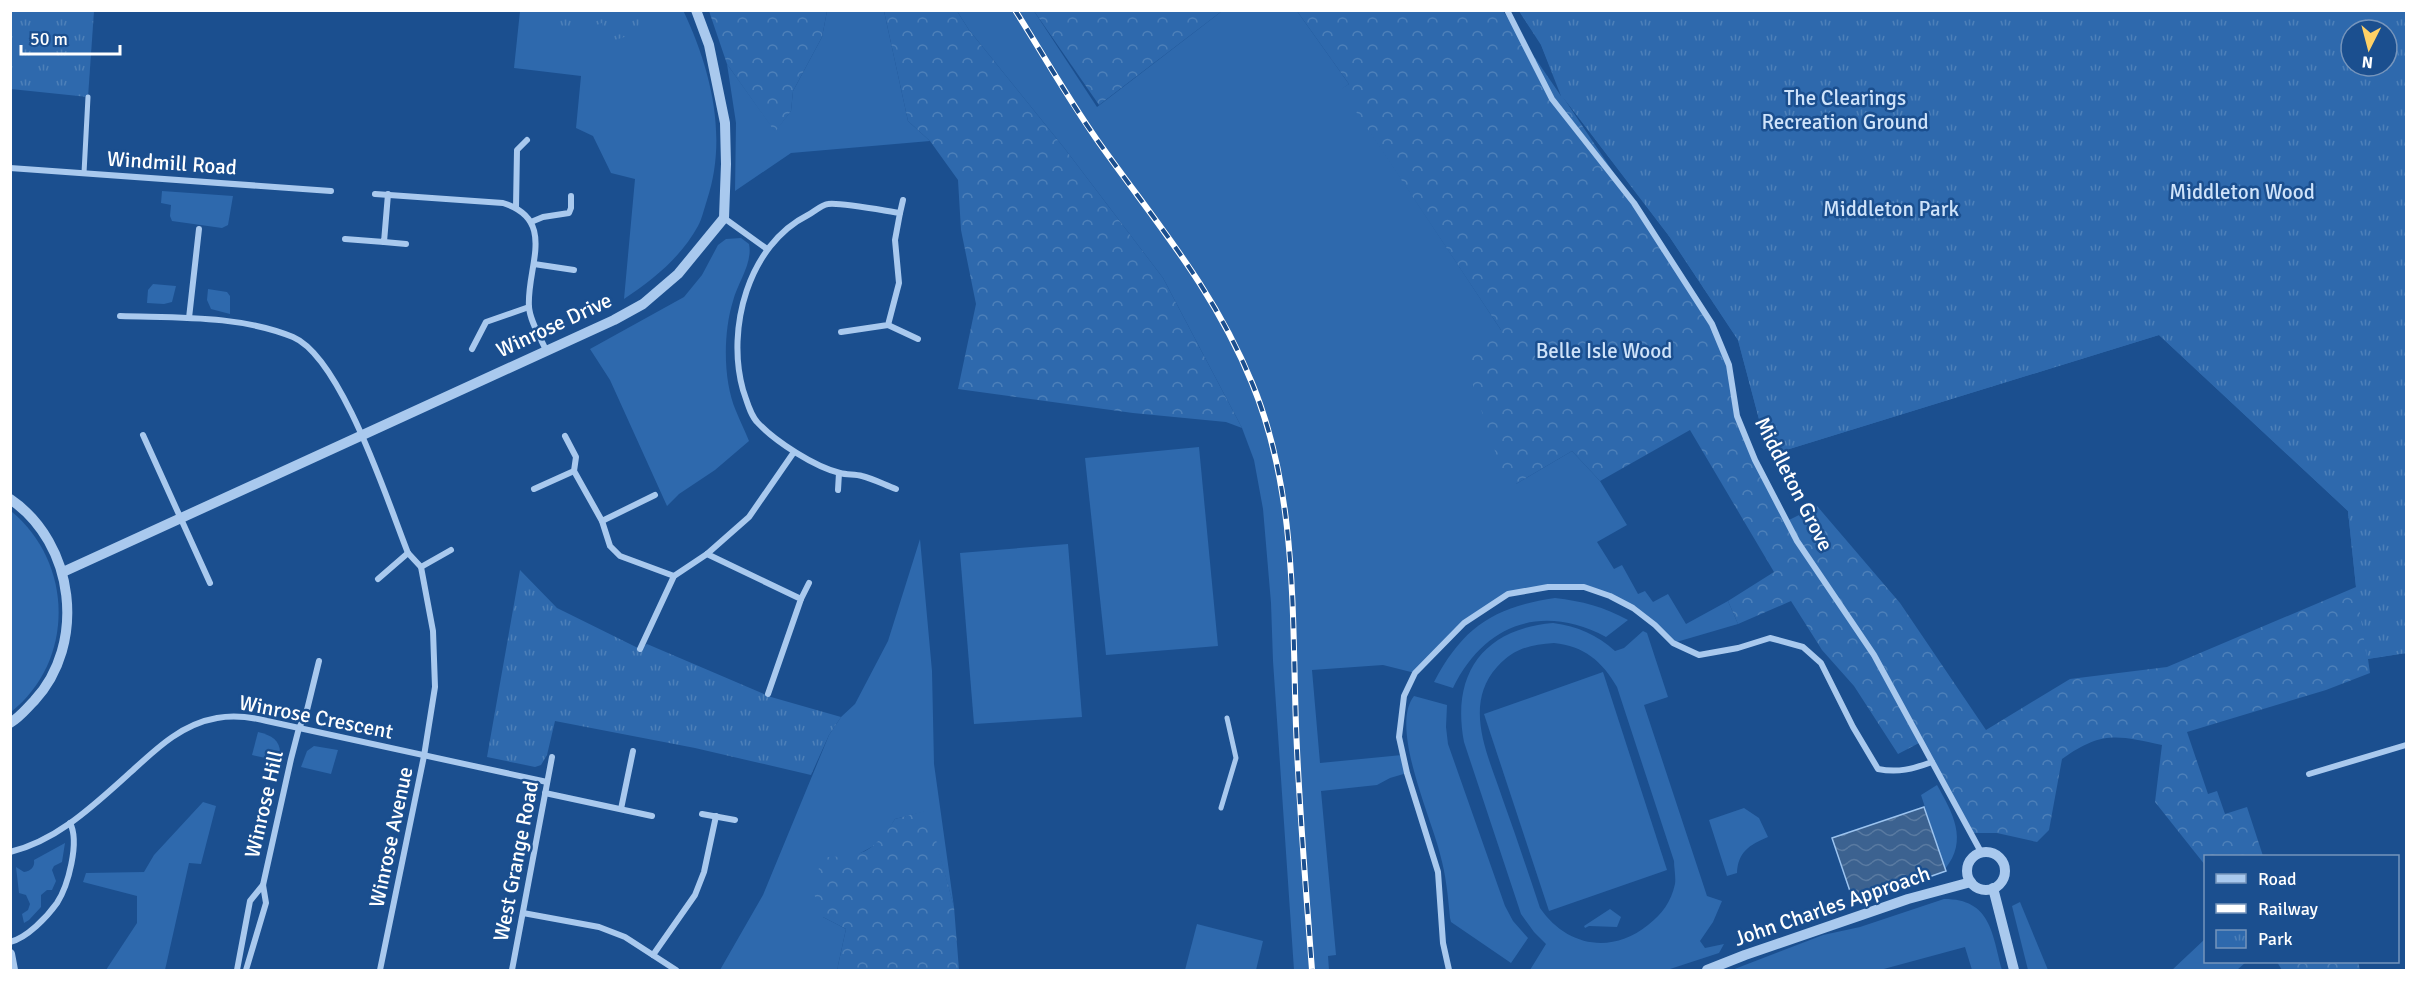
<svg xmlns="http://www.w3.org/2000/svg" width="2417" height="981" font-family="Signika,sans-serif">
  <style>
    .green { fill: #2e69ad; fill-rule: evenodd }
    .forest { fill: url(#forest-crowns); fill-rule: evenodd }
    .park { fill: url(#park-tufts); fill-rule: evenodd }
    .water { fill: url(#water-waves); stroke: #9cc4f0; stroke-width: 1.5 }
    .lines { fill: none; stroke-linecap: round; stroke-linejoin: round }
    .pedestrian { stroke: #a9c9ee; stroke-width: 5 }
    .minor { stroke: #a9c9ee; stroke-width: 6 }
    .tertiary { stroke: #a9c9ee; stroke-width: 10 }
    .rail-casing { stroke: #fff; stroke-width: 6 }
    .rail { stroke: #1b4f8f; stroke-width: 4; stroke-dasharray: 11; stroke-linecap: butt }
    .labels { text-anchor: middle; stroke-width: 5; stroke-linejoin: round; paint-order: stroke }
    .park-label { font-size: 21px; fill: #cfe3fa; stroke: #1b4f8f }
    .street-label { font-size: 21px; fill: #fff; stroke: #1b4f8f }
  </style>
  <defs>
    <pattern id="forest-crowns" width="20" height="18" patternUnits="userSpaceOnUse" patternTransform="scale(1.5)"><rect width="20" height="18" fill="#2e69ad"/><path d="M2 6a3 3 0 1 1 6 0M12 15a3 3 0 1 1 6 0" fill="none" stroke="#4d80b9"/></pattern>
    <pattern id="park-tufts" width="24" height="20" patternUnits="userSpaceOnUse" patternTransform="scale(1.5)"><rect width="24" height="20" fill="#2e69ad"/><path d="M3 7l-1-3M5 7V3M7 7l1-3M15 17l-1-3M17 17v-4M19 17l1-3" fill="none" stroke="#4d80b9"/></pattern>
    <pattern id="water-waves" width="16" height="10" patternUnits="userSpaceOnUse" patternTransform="scale(1.5)"><rect width="16" height="10" fill="#3c6290"/><path d="M0 5q4-4 8 0t8 0" fill="none" stroke="#597aa1"/></pattern>
  </defs>
  <rect width="100%" height="100%" fill="#1b4f8f"/>
  <g class="green">
    <path d="M683,10C711,69 728,137 707,200C704,209 702,219 698,226C681,257 653,280 624,299L635,179L611,173L593,136L576,128L581,76L514,68L520,11Z"/>
    <path d="M827,11H884L908,121L930,141L791,153L735,191L736,123L727,64L775,131L791,111L793,91L822,37Z"/>
    <path d="M957,11H1034L1097,107L1222,11H1297L1349,84L1342,89L1501,330L1516,484L1572,451L1600,481L1627,525L1597,542L1614,569L1622,565L1638,594L1645,591L1653,602L1668,594L1686,624L1728,601L1738,624L1673,643L1633,608L1584,587H1548L1508,594L1464,623L1415,673L1383,665L1312,670L1320,763L1402,755L1407,773L1390,778L1377,785L1321,791L1336,955L1328,956L1329,970H1294L1273,661L1271,603L1263,509L1254,460L1242,428L1163,278L1065,149L969,30Z"/>
    <path d="M162,191L233,196L228,225L222,228L172,221L170,216L171,205L161,203Z"/>
    <path d="M741,238L749,244C753,263 738,282 733,301C723,333 723,381 736,411C740,421 745,431 749,441L715,470L679,494L667,506L610,380L590,349L684,297L702,275L718,245L726,239Z"/>
    <path d="M153,284L176,286L172,302L164,304L147,303L148,290Z"/>
    <path d="M208,289L227,292L230,296V314L211,309L207,300Z"/>
    <path d="M1199,447L1218,646L1106,655L1085,458Z"/>
    <path d="M11,511C74,563 75,661 11,712Z"/>
    <path d="M920,539L932,671L934,764L954,907L927,811L895,819L881,842L853,857L823,917L846,929L837,970H720L763,895L829,735L841,717L855,704L888,641Z"/>
    <path d="M1068,544L1082,717L974,724L960,553Z"/>
    <path d="M1555,598C1582,601 1604,607 1628,620L1606,637C1542,603 1484,624 1453,688L1434,682C1463,627 1494,607 1555,598Z"/>
    <path d="M1553,623C1578,626 1597,635 1615,651L1624,648L1643,631L1647,633L1668,697L1644,705L1707,896L1722,901L1713,922L1700,941L1705,948L1724,944L1719,953L1667,970H1530L1546,944L1534,932L1521,914L1464,742C1451,674 1483,629 1553,623ZM1554,643C1584,646 1602,661 1617,687L1674,861C1674,868 1676,877 1675,884C1671,902 1662,914 1648,925C1611,955 1566,946 1540,908C1528,872 1516,836 1503,800C1489,757 1462,706 1497,667C1514,648 1530,645 1554,643Z"/>
    <path d="M1603,672L1667,870L1549,911L1484,714Z"/>
    <path d="M1414,696L1447,705L1446,727L1448,744L1505,906L1513,921L1528,938L1511,963L1451,922L1450,918C1448,896 1446,875 1440,854C1432,819 1389,727 1414,696Z"/>
    <path d="M258,732C275,736 283,743 279,761L252,755Z"/>
    <path d="M314,746L338,750L331,774L301,767L307,751Z"/>
    <path d="M1937,785C1952,812 1969,840 1945,869L1921,795Z"/>
    <path d="M203,802L216,806L201,864L189,863L165,970H106L137,923V896L83,882L86,873L144,872L154,855Z"/>
    <path d="M1744,808L1759,818L1768,837C1749,845 1738,852 1737,873L1727,876L1709,820Z"/>
    <path d="M65,843L62,862L54,866L52,870L56,881L52,890H47L41,895V907L29,920L24,923L22,914L28,910L30,904L26,895L19,893L16,867L24,872C31,871 35,867 34,860Z"/>
    <path d="M1944,899C1991,899 1992,933 2002,970H1972L1965,947L1880,970H1732L1823,935L1860,927Z"/>
    <path d="M2020,902L2048,970H2028L2012,906Z"/>
    <path d="M1610,909L1621,917L1617,927L1589,926L1585,928L1584,926Z"/>
    <path d="M1197,924L1263,941L1256,970H1185Z"/>
    <path d="M2205,939L2206,962H2246L2237,970H2172Z"/>
  </g>
  <g class="forest">
    <path d="M709,11H827L822,37L793,91L791,111L775,132L727,64Z"/>
    <path d="M884,11H957L969,30L1065,149L1163,278L1242,428L1226,422L1133,413L958,389L976,304L961,230L958,180L930,141L908,121Z"/>
    <path d="M1034,11H1222L1099,105Z"/>
    <path d="M1297,11H1503L1561,96L1541,45L1519,11H2406V653L2368,659L2370,673L2326,690L2187,732L2208,794L2217,791L2225,814L2247,807L2263,856H2206L2205,865L2155,802L2162,745C2117,735 2101,731 2062,759L2049,830L2037,842L1997,833H1971L1921,742L1898,754L1854,686L1822,650L1791,601L1738,624L1728,601L1774,572L1690,430L1600,481L1572,451L1516,484L1507,487L1462,352L1501,330L1341,89L1349,84ZM2351,30H2387V66H2351ZM1563,97L1669,236L1738,340L1764,438L1773,454L2159,335L2348,511L2356,587L2167,667L2070,679L1986,730L1900,603L1817,506L1787,521L1737,416L1729,365L1712,324L1634,203Z"/>
    <path d="M928,810L954,907L959,970H837L846,929L823,917L814,894L821,857C862,857 872,854 895,819Z"/>
    <path d="M2277,962H2358L2360,970H2282Z"/>
  </g>
  <g class="park">
    <path d="M561,10L640,11C645,29 624,41 608,40L603,34L602,23C588,27 584,40 568,34L560,24Z"/>
    <path d="M11,11H94L88,97L11,89Z"/>
    <path d="M1519,11H2406V653L2367,659L2356,587L2348,511L2159,335L1773,454L1764,438L1738,340L1669,236L1562,96L1540,42ZM2351,30H2387V66H2351Z"/>
    <path d="M520,570L557,608L640,649L647,644L771,697L841,717L829,735L811,775L695,748L555,721L547,755L541,765L535,767L487,757Z"/>
  </g>
  <path class="water" d="M1924,807L1946,871L1854,903L1832,838Z"/>
  <g class="lines">
    <g class="pedestrian">
      <path d="M84,173L88,97"/>
      <path d="M1221,808L1236,758L1227,718"/>
    </g>
    <g class="minor">
      <path d="M1507,10L1552,99L1634,203L1712,324L1729,365L1737,416L1755,460L1797,541L1874,655L1981,852"/>
      <path d="M10,168L331,191"/>
      <path d="M375,194L503,203C558,220 526,268 529,307C530,321 540,337 546,350"/>
      <path d="M516,207L517,150L527,140"/>
      <path d="M900,213L903,200"/>
      <path d="M724,218L767,249"/>
      <path d="M531,222L543,217L569,213L571,208V196"/>
      <path d="M345,239L384,242L388,194"/>
      <path d="M384,242L406,244"/>
      <path d="M534,264L574,270"/>
      <path d="M120,316C177,318 239,315 293,337C342,358 388,503 408,553L421,567L433,631L435,687L424,756L380,970"/>
      <path d="M189,318L199,229"/>
      <path d="M888,325L918,339"/>
      <path d="M841,332L888,325L899,283L895,240L900,213C886,211 840,202 828,204C821,205 814,212 808,215C748,245 726,329 743,390C747,401 750,415 758,423C776,442 815,467 840,473C847,475 855,474 862,476C874,479 885,485 896,489"/>
      <path d="M472,349L486,322L529,307"/>
      <path d="M143,435L210,583"/>
      <path d="M565,436L576,457L574,471L602,521L610,546L620,556L674,576"/>
      <path d="M534,489L574,471"/>
      <path d="M838,490L839,473"/>
      <path d="M602,521L655,495"/>
      <path d="M707,554L801,599L768,694"/>
      <path d="M421,567L451,550"/>
      <path d="M378,579L408,553"/>
      <path d="M801,599L809,583"/>
      <path d="M640,649L674,576L707,554L749,517L794,452"/>
      <path d="M2309,774L2406,745"/>
      <path d="M545,793L652,816"/>
      <path d="M621,809L633,751"/>
      <path d="M702,814L735,820"/>
      <path d="M10,852C59,840 96,803 132,771C157,748 182,724 217,718C233,715 251,717 267,721L547,782"/>
      <path d="M523,913L599,927L625,937L676,970"/>
      <path d="M10,942C27,938 47,917 57,903C68,886 80,842 70,823"/>
      <path d="M653,955L695,895L704,872L716,816"/>
      <path d="M237,970L250,901L263,885"/>
      <path d="M246,970L266,903L263,885L291,759L299,728L306,714L319,661"/>
      <path d="M512,970L552,757"/>
      <path d="M1449,970L1443,943L1438,872L1407,773L1399,737L1404,696L1415,673L1464,623L1508,594L1548,587H1584L1610,596L1633,608L1655,625L1673,643L1699,655L1738,648L1770,638L1803,647L1821,663L1853,727L1878,769C1898,773 1913,769 1932,762"/>
    </g>
    <g class="tertiary">
      <path d="M10,499C75,543 87,644 34,701C26,709 20,717 10,723"/>
      <path d="M63,572L614,320L643,304L678,274L724,218L726,164L725,123L709,45L696,10"/>
      <circle cx="1986" cy="871" r="19"/>
      <path d="M1993,888L2014,970"/>
      <path d="M10,954L13,970"/>
      <path d="M1707,970L1745,955L1908,899L1971,882"/>
    </g>
    <defs>
      <path id="rail" d="M1015,10C1045,57 1072,106 1105,151C1161,229 1215,292 1252,383C1297,492 1292,611 1296,726C1299,808 1306,889 1312,970"/>
    </defs>
    <use href="#rail" class="rail-casing"/>
    <use href="#rail" class="rail"/>
  </g>
  <g class="labels">
    <g class="park-label">
      <text x="1845" y="105">The Clearings<tspan x="1845" dy="24">Recreation Ground</tspan></text>
      <text x="2242" y="199">Middleton Wood</text>
      <text x="1891" y="216">Middleton Park</text>
      <text x="1604" y="358">Belle Isle Wood</text>
    </g>
    <g class="street-label">
      <text transform="translate(172 163) rotate(4)" y="7">Windmill Road</text>
      <text transform="translate(554 325) rotate(-25)" y="7">Winrose Drive</text>
      <text transform="translate(1794 484) rotate(63)" y="7">Middleton Grove</text>
      <text transform="translate(316 717) rotate(11)" y="7">Winrose Crescent</text>
      <text transform="translate(264 804) rotate(-77)" y="7">Winrose Hill</text>
      <text transform="translate(391 837) rotate(-78)" y="7">Winrose Avenue</text>
      <text transform="translate(516 861) rotate(-79)" y="7">West Grange Road</text>
      <text transform="translate(1832 906) rotate(-19)" y="7">John Charles Approach</text>
    </g>
  </g>
  <rect width="2417" height="981" fill="none" stroke="#ffffff" stroke-width="24"/>
  <rect x="2204" y="855" width="195" height="108" fill="#1b4f8f" stroke="#7695bc" stroke-width="1.5"/>
  <rect x="2216" y="874" width="30" height="9" fill="#a9c9ee" stroke="#7695bc" stroke-width="1.5"/>
  <text x="2258" y="885" font-size="18" fill="#ffffff">Road</text>
  <rect x="2216" y="904" width="30" height="9" fill="#ffffff" stroke="#7695bc" stroke-width="1.5"/>
  <text x="2258" y="915" font-size="18" fill="#ffffff">Railway</text>
  <rect x="2216" y="930" width="30" height="18" fill="url(#park-tufts)" stroke="#7695bc" stroke-width="1.5"/>
  <text x="2258" y="945" font-size="18" fill="#ffffff">Park</text>
  <g transform="translate(2369 48) rotate(186)"><circle r="28" fill="#1b4f8f" stroke="#7695bc" stroke-width="1.5"/>
  <path d="M0-4.5L10 22L0 15L-10 22Z" fill="#ffd166"/>
  <text y="-9" font-size="16" font-weight="bold" text-anchor="middle" fill="#ffffff">N</text>
  </g>
  <path d="M21 45v9h99v-9" fill="none" stroke="#ffffff" stroke-width="3"/>
  <text x="30" y="45" font-size="18" fill="#ffffff" stroke="#1b4f8f" stroke-width="4.5" paint-order="stroke">50 m</text>
</svg>
